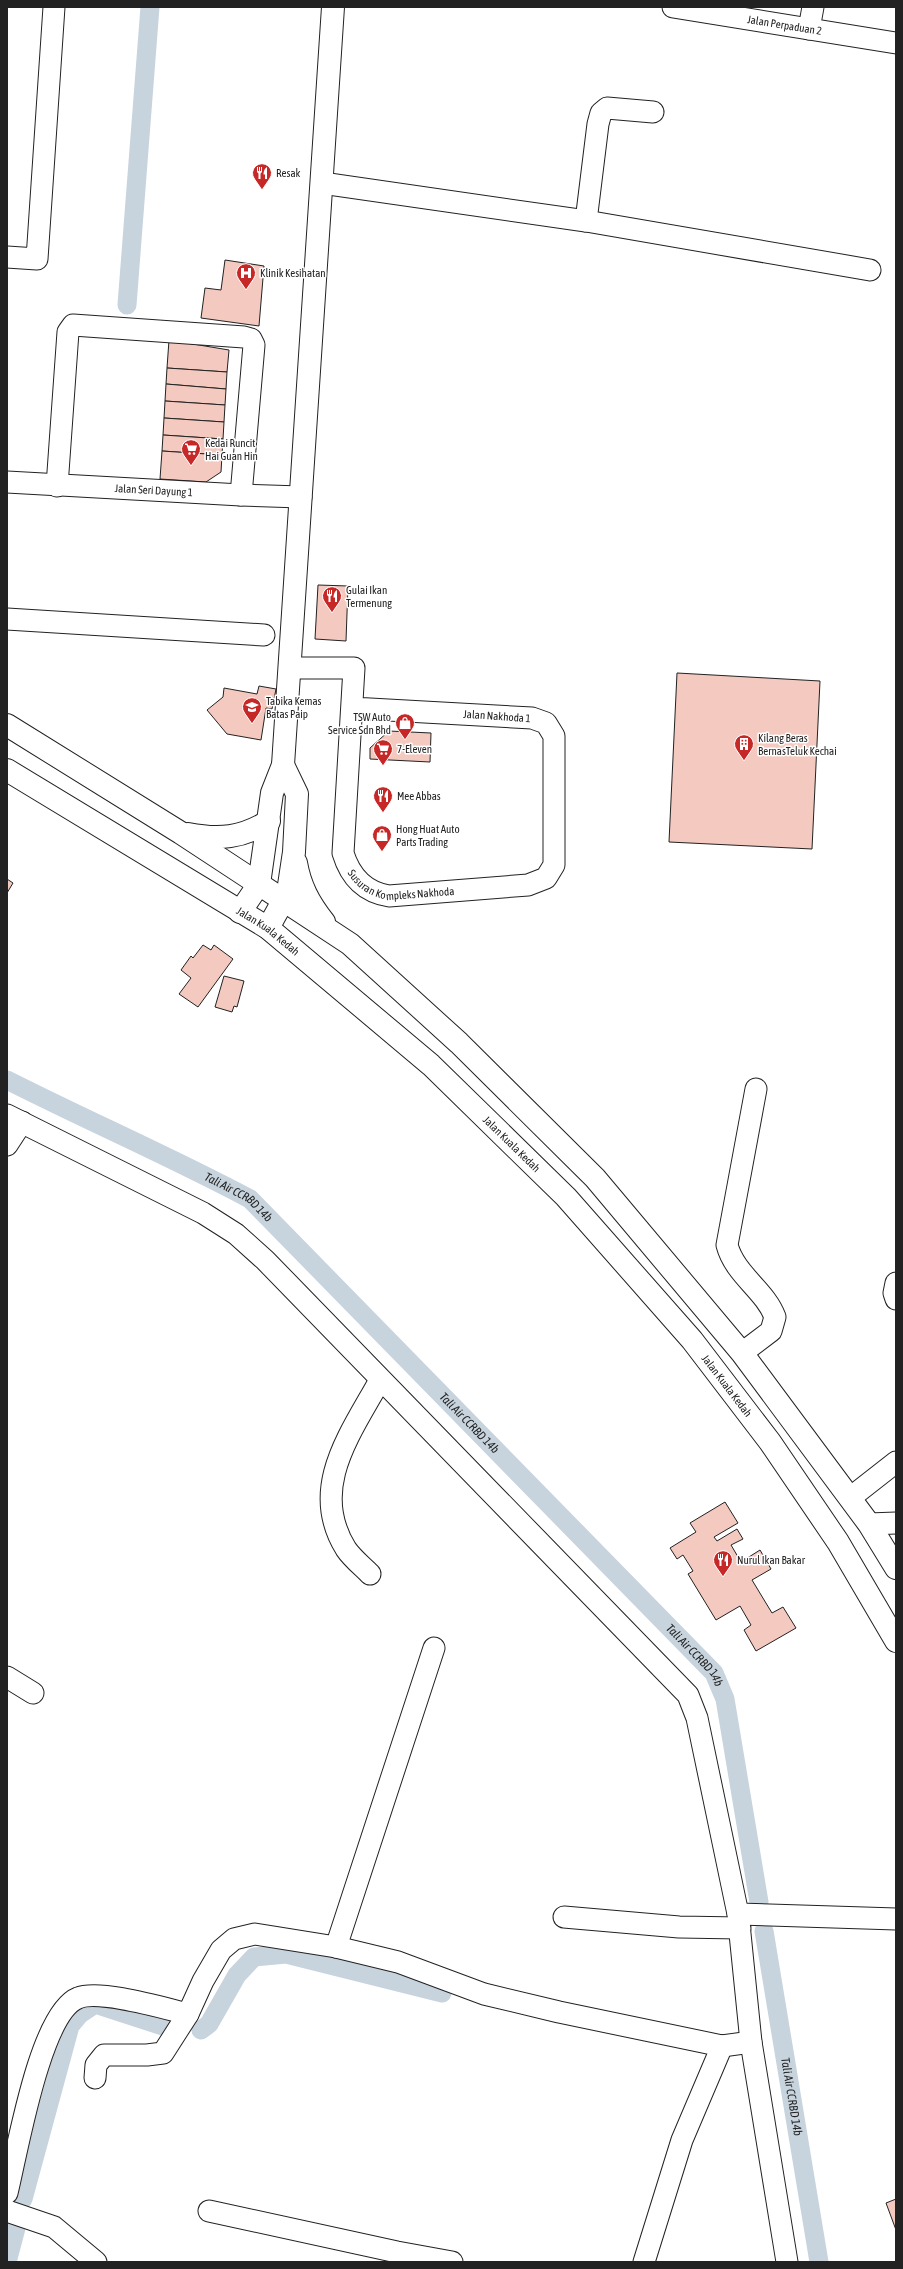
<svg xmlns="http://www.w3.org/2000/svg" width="903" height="2269" font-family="'Asap Condensed',sans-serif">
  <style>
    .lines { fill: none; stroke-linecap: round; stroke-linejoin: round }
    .canal { stroke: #c7d3dd; stroke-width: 19 }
    .building { fill: #f3c9c0; stroke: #222 }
    .minor-casing { stroke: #222; stroke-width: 23 }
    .major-casing { stroke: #222; stroke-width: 24 }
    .minor { stroke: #fff; stroke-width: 21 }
    .major { stroke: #fff; stroke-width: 22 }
    .labels { text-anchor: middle; stroke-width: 3; stroke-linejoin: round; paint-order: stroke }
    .street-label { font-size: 11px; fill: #222; stroke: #fff }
    .poi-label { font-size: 11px; fill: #222; stroke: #fff; text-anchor: start }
    .water-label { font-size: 12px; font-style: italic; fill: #222; stroke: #fff }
  </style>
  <rect width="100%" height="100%" fill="#fff"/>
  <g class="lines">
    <g class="canal">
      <path d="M127,305L150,7"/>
      <path id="s1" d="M7,1080C88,1121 171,1157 250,1199L714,1673L725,1699L759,1902"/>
      <path id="s2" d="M764,1931L819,2262"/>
      <path d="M201,2030L209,2024L237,1975L254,1957L286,1954L442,1993"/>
      <path d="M23,2199L70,2026L80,2014L95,2004L172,2029"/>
      <path d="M7,2262L16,2228"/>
    </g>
  </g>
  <g class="building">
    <path d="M225,260L264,266L259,326L201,318L205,288L221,290Z"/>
    <path d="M169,340L229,350L227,372L167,368Z"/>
    <path d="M167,368L227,372L226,389L166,384Z"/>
    <path d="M166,384L226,389L225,405L165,401Z"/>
    <path d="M165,401L225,405L224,422L164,418Z"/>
    <path d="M164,418L224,422L223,439L163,435Z"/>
    <path d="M163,435L223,439L222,455L162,451Z"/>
    <path d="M162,451L222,455L221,472L206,482L160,479Z"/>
    <path d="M318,585L348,586L346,641L315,639Z"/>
    <path d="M677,673L820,681L812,849L669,842Z"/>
    <path d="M259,686L276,689L272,709L266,708L261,740L227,734L207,710L223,697L224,688L257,694Z"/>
    <path d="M389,731L431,733L430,762L370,759V748Z"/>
    <path d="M7,879L13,883L7,893Z"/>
    <path d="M203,945L211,950L214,945L233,959L198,1007L179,994L191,978L181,970L191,956L193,958Z"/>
    <path d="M224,976L244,981L237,1007L234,1006L232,1012L215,1007Z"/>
    <path d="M725,1502L738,1523L714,1537L717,1541L737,1529L743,1539L731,1545L741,1562L760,1550L771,1569L752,1580L772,1613L783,1607L796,1628L756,1651L744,1630L751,1625L740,1606L716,1620L688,1574L693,1571L683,1555L677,1559L670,1548L696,1532L690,1523Z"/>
    <path d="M896,2199V2230L886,2203Z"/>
  </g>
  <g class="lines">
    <defs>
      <g id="minor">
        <path id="s3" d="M673,7L896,43"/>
        <path d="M809,29L813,7"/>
        <path d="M322,183L586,221L870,270"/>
        <path d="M586,221L598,124L601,113L607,108L653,112"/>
        <path d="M7,257L37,259L54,7"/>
        <path id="s4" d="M7,482L241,495L301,497"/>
        <path d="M57,486L68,332L73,325L244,337L251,339L254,345L241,495"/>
        <path d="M7,619L264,635"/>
        <path id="s5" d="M290,668H354L343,853C350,876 364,892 389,896L528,885L546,878L554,865V736L546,723L532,718L352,708"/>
        <path d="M7,1115L203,1213L236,1234L265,1260L688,1695L697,1718L738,1914L751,2042L787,2262"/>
        <path d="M7,1145L22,1122"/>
        <path d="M896,1283L894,1293L896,1299"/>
        <path d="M742,1353L771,1331L775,1317C765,1290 735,1275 727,1245L756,1089"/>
        <path d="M850,1498L896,1462"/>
        <path d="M869,1524L896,1523"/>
        <path d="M370,1574C362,1566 352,1558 346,1549C308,1488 351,1433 380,1380"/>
        <path d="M7,1677L33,1693"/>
        <path d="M738,1914L896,1919"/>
        <path d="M564,1917L679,1927L740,1928"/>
        <path d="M336,1947L434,1648"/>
        <path d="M95,2078L96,2065L104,2055H147L163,2053L188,2014"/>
        <path d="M7,2193C17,2153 40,2013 78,1998C99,1989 163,2008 188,2014L203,1981L221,1950L234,1939L255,1934L336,1947L398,1962L484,1994L559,2012L722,2046L751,2042"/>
        <path d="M7,2211L54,2227L96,2262"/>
        <path d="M209,2211L397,2252L452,2262"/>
        <path d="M644,2262L682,2140L722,2046"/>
      </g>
      <g id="major">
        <path d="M7,725L181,833L350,944L459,1043L595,1178L742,1353L869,1524L896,1568"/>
        <path id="s6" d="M7,770L268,928L431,1065L566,1197L692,1340L770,1442L838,1542L896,1641"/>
        <path d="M188,834C219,840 242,838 269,821"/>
        <path d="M296,863C300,886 309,903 324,922"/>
        <path d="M240,912L259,884L272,793L283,765L333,7"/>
        <path d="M268,928L288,892L294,852L297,794L283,765"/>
      </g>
    </defs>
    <use href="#minor" class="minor-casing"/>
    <use href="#major" class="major-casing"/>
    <use href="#minor" class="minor"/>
    <use href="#major" class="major"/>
  </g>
  <defs>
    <symbol id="restaurant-pin" viewBox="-11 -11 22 30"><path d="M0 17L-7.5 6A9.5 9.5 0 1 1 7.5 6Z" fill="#c62828" stroke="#fff"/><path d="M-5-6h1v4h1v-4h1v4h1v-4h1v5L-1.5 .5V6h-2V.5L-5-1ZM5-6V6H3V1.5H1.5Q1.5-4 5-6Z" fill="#fff"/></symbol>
    <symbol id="hospital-pin" viewBox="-11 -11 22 30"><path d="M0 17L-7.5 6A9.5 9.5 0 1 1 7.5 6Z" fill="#c62828" stroke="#fff"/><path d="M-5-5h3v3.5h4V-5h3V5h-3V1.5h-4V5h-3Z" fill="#fff"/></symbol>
    <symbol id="supermarket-pin" viewBox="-11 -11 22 30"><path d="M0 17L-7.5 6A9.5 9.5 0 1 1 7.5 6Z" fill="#c62828" stroke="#fff"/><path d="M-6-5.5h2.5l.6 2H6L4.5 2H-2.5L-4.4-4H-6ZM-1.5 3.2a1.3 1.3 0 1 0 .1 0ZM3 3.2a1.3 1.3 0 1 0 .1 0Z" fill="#fff"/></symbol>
    <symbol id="school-pin" viewBox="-11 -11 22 30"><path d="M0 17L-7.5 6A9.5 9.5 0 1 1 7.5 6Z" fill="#c62828" stroke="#fff"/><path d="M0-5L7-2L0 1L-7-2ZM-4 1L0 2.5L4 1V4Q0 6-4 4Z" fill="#fff"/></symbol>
    <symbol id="shop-pin" viewBox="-11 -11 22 30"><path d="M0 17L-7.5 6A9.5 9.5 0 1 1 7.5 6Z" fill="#c62828" stroke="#fff"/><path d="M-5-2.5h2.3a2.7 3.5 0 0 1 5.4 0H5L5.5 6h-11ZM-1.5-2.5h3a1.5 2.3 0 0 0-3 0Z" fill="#fff"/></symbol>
    <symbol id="building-pin" viewBox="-11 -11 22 30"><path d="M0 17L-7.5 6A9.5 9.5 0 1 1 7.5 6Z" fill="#c62828" stroke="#fff"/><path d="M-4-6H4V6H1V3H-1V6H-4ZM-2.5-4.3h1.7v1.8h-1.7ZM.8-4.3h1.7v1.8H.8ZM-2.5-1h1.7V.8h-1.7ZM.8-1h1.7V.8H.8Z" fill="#fff"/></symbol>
  </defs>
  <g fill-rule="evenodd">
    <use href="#restaurant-pin" x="251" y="162" width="22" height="30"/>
    <use href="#hospital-pin" x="235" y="262" width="22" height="30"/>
    <use href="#supermarket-pin" x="180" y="438" width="22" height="30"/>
    <use href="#restaurant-pin" x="321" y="585" width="22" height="30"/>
    <use href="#school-pin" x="241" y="696" width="22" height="30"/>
    <use href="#shop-pin" x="394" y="712" width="22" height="30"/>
    <use href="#building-pin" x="733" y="733" width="22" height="30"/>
    <use href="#supermarket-pin" x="372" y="738" width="22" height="30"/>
    <use href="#restaurant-pin" x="372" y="785" width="22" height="30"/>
    <use href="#shop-pin" x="371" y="824" width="22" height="30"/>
    <use href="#restaurant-pin" x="712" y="1549" width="22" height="30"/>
  </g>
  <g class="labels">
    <g class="street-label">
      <text dy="4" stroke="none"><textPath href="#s3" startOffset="113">Jalan Perpaduan 2</textPath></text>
      <text dy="4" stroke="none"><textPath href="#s4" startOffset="147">Jalan Seri Dayung 1</textPath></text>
      <text transform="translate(497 716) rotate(4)" y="4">Jalan Nakhoda 1</text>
      <text dy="4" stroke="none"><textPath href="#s5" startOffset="325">Susuran Kompleks Nakhoda</textPath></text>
      <text dy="4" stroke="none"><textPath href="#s6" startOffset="307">Jalan Kuala Kedah</textPath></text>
      <text dy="4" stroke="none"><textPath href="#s6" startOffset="631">Jalan Kuala Kedah</textPath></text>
      <text dy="4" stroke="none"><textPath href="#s6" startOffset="955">Jalan Kuala Kedah</textPath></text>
    </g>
    <g class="poi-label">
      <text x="276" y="177">Resak</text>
      <text x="260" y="277">Klinik Kesihatan</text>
      <text x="205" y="447">Kedai Runcit<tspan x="205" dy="13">Hai Guan Hin</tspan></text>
      <text x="346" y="594">Gulai Ikan<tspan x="346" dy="13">Termenung</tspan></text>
      <text x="266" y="705">Tabika Kemas<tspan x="266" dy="13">Batas Paip</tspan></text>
      <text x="391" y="721" text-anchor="end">TSW Auto<tspan x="391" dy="13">Service Sdn Bhd</tspan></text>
      <text x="758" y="742">Kilang Beras<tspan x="758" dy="13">BernasTeluk Kechai</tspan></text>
      <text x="397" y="753">7-Eleven</text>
      <text x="397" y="800">Mee Abbas</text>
      <text x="396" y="833">Hong Huat Auto<tspan x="396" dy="13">Parts Trading</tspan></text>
      <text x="737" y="1564">Nurul Ikan Bakar</text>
    </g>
    <g class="water-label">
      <text dy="4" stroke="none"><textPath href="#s1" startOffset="260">Tali Air CCRBD 14b</textPath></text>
      <text dy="4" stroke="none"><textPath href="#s1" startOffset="584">Tali Air CCRBD 14b</textPath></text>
      <text dy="4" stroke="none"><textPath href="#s1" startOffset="908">Tali Air CCRBD 14b</textPath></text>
      <text dy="4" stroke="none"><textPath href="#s2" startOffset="168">Tali Air CCRBD 14b</textPath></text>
    </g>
  </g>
  <rect width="903" height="2269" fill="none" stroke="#222222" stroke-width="16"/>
</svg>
